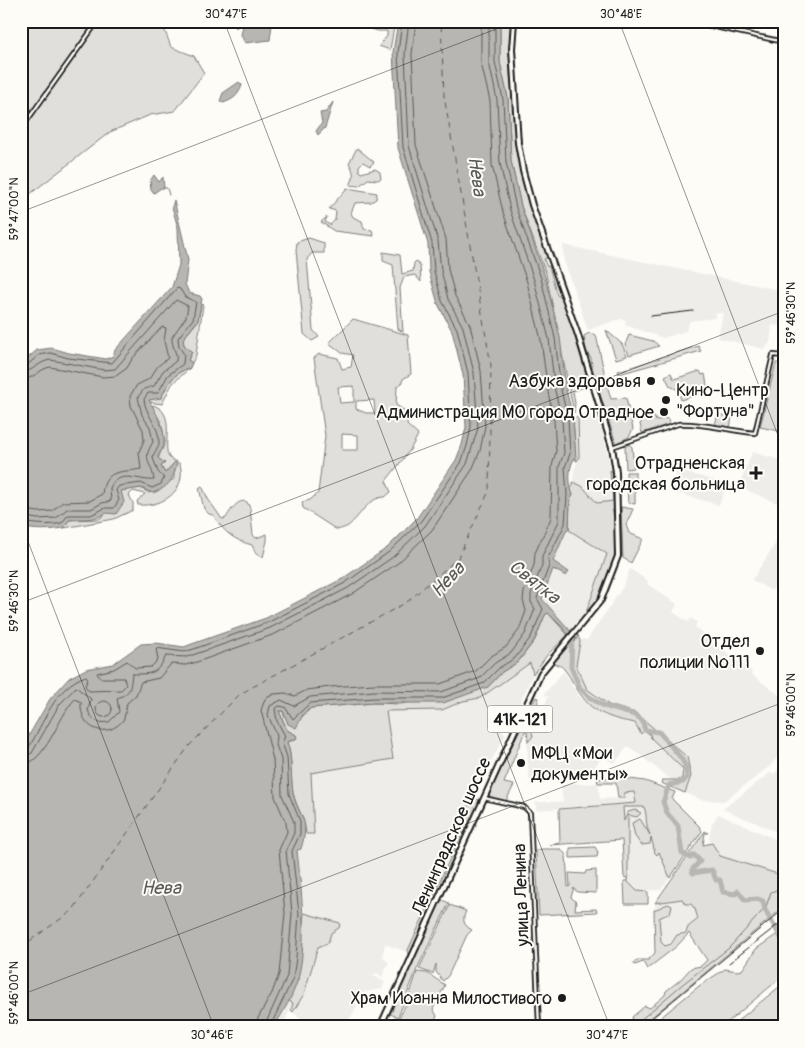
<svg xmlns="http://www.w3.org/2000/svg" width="805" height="1048" font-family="Pangolin,sans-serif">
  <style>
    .built { fill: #eeede9 }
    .green { fill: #e0dfdb; stroke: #7e7e7c; fill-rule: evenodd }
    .water { fill: #b7b6b2; stroke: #797876 }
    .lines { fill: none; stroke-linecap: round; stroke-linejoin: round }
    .shore { stroke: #5a5a58; stroke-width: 1 }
    .stream { stroke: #797876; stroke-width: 1 }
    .river { stroke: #b7b6b2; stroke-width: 5 }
    .ferry { stroke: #5a5a58; stroke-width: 1; stroke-dasharray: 6 5; stroke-linecap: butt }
    .minor-casing { stroke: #1c1c1c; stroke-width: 6 }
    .major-casing { stroke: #1c1c1c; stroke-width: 8 }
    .minor { stroke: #fdfcf7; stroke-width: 2.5 }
    .major { stroke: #fdfcf7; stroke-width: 4 }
    .rail { stroke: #1c1c1c; stroke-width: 1 }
    .ticks { fill: none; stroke: #1c1c1c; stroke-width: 1; stroke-opacity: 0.45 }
    .poi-dot { fill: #1c1c1c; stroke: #fdfcf7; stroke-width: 2 }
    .labels { text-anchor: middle; stroke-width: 4; stroke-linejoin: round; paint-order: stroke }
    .shield { fill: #fdfcf7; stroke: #605f5e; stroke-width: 1 }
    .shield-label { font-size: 16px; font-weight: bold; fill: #1c1c1c }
    .poi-label { font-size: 18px; fill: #1c1c1c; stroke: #fdfcf7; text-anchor: end }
    .street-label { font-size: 18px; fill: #1c1c1c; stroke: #fdfcf7 }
    .water-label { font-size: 19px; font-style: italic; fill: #5a5a58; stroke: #fdfcf7 }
    .neatline { fill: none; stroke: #1c1c1c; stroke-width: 2 }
    .ticks-label { font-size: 12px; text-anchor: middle; fill: #1c1c1c }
  </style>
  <rect width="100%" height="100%" fill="#fdfcf7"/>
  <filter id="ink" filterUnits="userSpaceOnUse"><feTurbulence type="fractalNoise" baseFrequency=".02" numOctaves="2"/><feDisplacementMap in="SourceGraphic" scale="10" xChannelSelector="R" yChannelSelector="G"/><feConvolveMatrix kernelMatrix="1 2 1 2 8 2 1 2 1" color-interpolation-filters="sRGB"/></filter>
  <g filter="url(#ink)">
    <g class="built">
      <path d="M563,245L784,291V326L772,325L770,343L764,349L718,338L723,313H716L715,318L690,321L686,331L663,338L625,325L626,320L620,319L588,330L564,261Z"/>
      <path d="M598,413L609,460L614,501L597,503L582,486L573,482L574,470L579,458L578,417Z"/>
      <path d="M752,452L784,461V506L739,487Z"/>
      <path d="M677,470L727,484L719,505L677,493L674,489Z"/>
      <path d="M567,529L607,554L584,614L573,626L571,631L542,599L553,569L569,572L552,561Z"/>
      <path d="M777,541L784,544V567L772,591L752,580Z"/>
      <path d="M630,569L648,581L647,584L677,604L673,612L688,622L691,618L697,622L695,627L718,643L722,649L746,666L752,672L751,674L784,699V750L769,767L724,801L702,800L685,793L691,776L687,757L636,713L609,705L587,689L576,665L580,639L587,640L623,587Z"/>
      <path d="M530,663L533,674L515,714L512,712L510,716L503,713L494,724L506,734L465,808L464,829L407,952L385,944L383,953L384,959L389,962L382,977L377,973L372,975L385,982L382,989L364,992L346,1026L339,1023L337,1027H308L293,1012L304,994L318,947L323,944L331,933L339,928L340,923L304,913L297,850L302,849L306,834H314L311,773L393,759L386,711L442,710L463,701L480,698Z"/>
      <path d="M563,672L573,682L571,685L580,697L594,709L605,716L614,717L629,724L635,723L650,734L656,743L681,766L682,778L673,781L628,746L614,764L603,756L595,766V776L529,780L527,745L548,697L544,694Z"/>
      <path d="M784,763V835L723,809L770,773L774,774Z"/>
      <path d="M569,782L579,784L598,783L600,799L624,798V793L634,792L636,803L536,810V802H563L561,785H569Z"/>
      <path d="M644,806L670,878L661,890L637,891L628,882L623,807Z"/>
      <path d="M718,814L784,843V876L720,856L712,843L710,844L709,838L712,824Z"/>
      <path d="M681,899L691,901L705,916L659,951L655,903Z"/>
      <path d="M289,1001L293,1003L282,1027H274Z"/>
    </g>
    <g class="green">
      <path d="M21,21H130L133,27L144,21L162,23L171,47L194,56L204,73L175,111L150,115L110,132L21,201Z"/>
      <path d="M367,21H395L390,50L379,46L387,36V31H378L368,28Z"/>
      <path d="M500,21H511L509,49L510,74L520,171L527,195L548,254L549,257L544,259L547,267L549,266L557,295L563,299L590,385L573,391L575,403L574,413L546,274L521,206L511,161L508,98L500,62Z"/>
      <path d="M357,148L374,162L370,166L363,162L359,166V171L361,173L375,169L380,172L381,179L377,180L368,179L359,186L350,185C355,177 354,171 349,163Z"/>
      <path d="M347,188L377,193L376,199L371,202L355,203L351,213L353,217L362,221L364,229L372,230L374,236L334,231L321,222L327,217L325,222L330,225L335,220L336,211L329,209Z"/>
      <path d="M309,238L324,243V253H312L307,259L313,330L319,337L312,341L304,334L296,250L297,242Z"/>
      <path d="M383,252L400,255L402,274L413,271L414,263L416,261L420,266L421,282L415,275L404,277L400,288L403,332L398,329L393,265L383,261Z"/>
      <path d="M201,304L203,305L196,355L192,363L188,360L192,352L184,345L183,339L198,321Z"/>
      <path d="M353,319L408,335L411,374L403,379L401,384L397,386L396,405L408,413L407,425L418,435L410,450L386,481L391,492L385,497C368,497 360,517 348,526C345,528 340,529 337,530L303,508L302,502L310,500L318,493L325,436L314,358L319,354L338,358L342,369L351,367L353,355L342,353L329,343ZM354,386V402L340,403L338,387ZM374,400L375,413H366L356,409V401ZM342,434L358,435V450H342Z"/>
      <path d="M606,330L622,344L627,356L616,359Z"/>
      <path d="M589,333L596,335L605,376L599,381C592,376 592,365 591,358L586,351L584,336Z"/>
      <path d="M629,335L653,341L659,346L629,355L625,345Z"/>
      <path d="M698,346L701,351L619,374L618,371Z"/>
      <path d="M776,363H784V432L760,427Z"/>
      <path d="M190,368L172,384L162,404L149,402L150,398H161C167,385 175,371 190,368Z"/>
      <path d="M700,371L702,375L705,374L708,391L681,400L678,390L670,386L665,376L671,373L674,379Z"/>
      <path d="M607,385L611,399L626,398L633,429L629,437L616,443L598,388Z"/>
      <path d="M153,405C176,412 163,442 168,455C170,461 176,460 180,464C187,491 163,507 138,505L137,501L145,494L133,491L129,495L133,503V510L114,519L64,528L69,520L99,519L106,513L120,491L141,488L149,493L174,479V463L165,473L161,466L165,463L158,459L165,442L161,421L152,410Z"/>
      <path d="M721,415L732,417L730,428L715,425L717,417Z"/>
      <path d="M654,416L656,421L665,418L669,420L670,424L642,433L640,424L644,419Z"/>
      <path d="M578,417L579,458L577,461H576L573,418Z"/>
      <path d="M629,444L632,447L634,468L626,469L625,447Z"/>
      <path d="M610,470L613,472C614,482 618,497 615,507C614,510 611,509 613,513C623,548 610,587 585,615L607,554L569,530L570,500L573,495L570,489L573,486V482L582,486L597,503L613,501Z"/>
      <path d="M626,472H635V504L628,503Z"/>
      <path d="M202,486L208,499L222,519L226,518C230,511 238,498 247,502L250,508L253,535L256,538L267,534V541L263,557L256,554L252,545C233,540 224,532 213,515L209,514L204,509L199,488Z"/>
      <path d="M621,507L633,509L626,525L629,533L643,539L631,563L623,558Z"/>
      <path d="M548,613L568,635L548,654L533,674L530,663L480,698L463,701L442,710L386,711L393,759L311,773L314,834H306C304,815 297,809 293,793C290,775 293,759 287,742L295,740L296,735L287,730L279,711H283L284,716L299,720L311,708L374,703L401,704L488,687L502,672L518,662L535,640L545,615Z"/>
      <path d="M578,635L580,642L576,665L587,689L609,705L636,713L687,757L691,776L685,793L661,783L662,780H679L682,778L683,769L651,738L650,734L644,731L641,734L635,723C618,720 596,715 584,699C576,690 572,678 564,669C561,665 558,666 554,663L572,642H575Z"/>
      <path d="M536,697L539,698L534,714L539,724L536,731L533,727L531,729L533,736L528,742L527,731H525L504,783L514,785L506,801L492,798L489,795L490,790Z"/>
      <path d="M615,777L645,781L675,792L672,799L699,826L702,831L670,878L659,852L657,855L655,853L651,837L650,844L641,845L635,836L632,823L640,819L650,835C644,821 648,817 644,807H623L624,821L628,812L635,810L641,813L637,817L628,815V882L637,891L648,892V904H625L624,881H627V878L624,877L622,840L549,845L560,843L559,809L636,803L634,792L624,793V798H618L616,783H598L597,779Z"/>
      <path d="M473,797L480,801L464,835L462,834L464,829L461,827L465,820L461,818Z"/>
      <path d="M705,831L708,833H705L703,845L712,843L720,856L784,876V907L640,1027H626L633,1022L632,1017L645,1006L650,1008L665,995L666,991L680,980L691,968L701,966L707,960L689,933L677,946L647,969L643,962L635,965L633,963L639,960H648L655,953L654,910L668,904L672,906L670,913L659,918L661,942L665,946L671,944L677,935L686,933L688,927L698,919L695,909L691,904H685L682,899L655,903Z"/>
      <path d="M460,837L462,838L409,956L407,958L408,950Z"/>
      <path d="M595,847L598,852L597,857L570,858V848Z"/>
      <path d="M542,849H561L566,855L568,887L570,886L569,873L585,874L586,871L596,870V893L577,892L574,888L571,897L576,902L575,910L596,909L597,912L539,915L536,850Z"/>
      <path d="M440,899L449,903L417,969L398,1017L390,1014L393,1010L392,1006Z"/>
      <path d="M450,905L466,911C462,920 463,925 472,930L467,935L448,976L443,981L436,972V964L433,974L419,969Z"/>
      <path d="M304,913L340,923L339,928L331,933L328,943L318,947L304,994L293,1012L291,1010L293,1003L289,1001L298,979Z"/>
      <path d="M784,921V975L722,1027H649L699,986L725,969L738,971L742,970L756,949L779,933L776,928Z"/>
      <path d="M417,972L427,973L445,985L433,1009L437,1016L432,1027H397L395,1026L408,1000Z"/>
      <path d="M784,983V1027H730Z"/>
    </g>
    <g class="water">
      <path d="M235,21H269L272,24L270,40L245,43L241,35L243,25L240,23L236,28Z"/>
      <path d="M398,21H500V62L508,98L511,161L521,206L545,277L560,337L566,389L573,418L576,459H574C568,469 569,485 573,495L570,500L569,530L567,529L553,561L569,572L566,576L553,569L542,599L576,637L575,642H572L563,628L548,613L545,615L535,639L518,662L502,672L488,687L443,703H374L311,708L304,713L296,728L288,724L283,711H279L287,730L296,735L297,738L287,742C293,759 290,775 293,793C299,820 311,816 301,849L297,850C301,888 308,939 298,979C293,996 283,1012 274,1027H21V749L50,699L69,678L86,669L113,664L141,644L156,643L184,647L192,644L266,618L342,579L387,548L417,518L456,460L462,445L466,427L463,375L452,331L438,304L429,272L428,244L398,148L393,52Z"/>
      <path d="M239,82L242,85C239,95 233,100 223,103L220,101L223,93Z"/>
      <path d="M333,102L325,128L318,135L316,131L322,123L320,113L326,112Z"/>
      <path d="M154,175L159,182L163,177L164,188H161L154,193L151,189L150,181Z"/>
      <path d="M174,200L188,260L185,284L189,293L200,296L202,299L198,320L183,339L184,345L192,352L188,360L192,363L190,368C175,371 167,385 161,398L149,400C155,411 166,429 164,444C163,451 158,452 158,458L165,463L161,466L165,473L175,462L177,464C172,481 170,486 153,493L141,488L121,491L124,502L116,514L106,513C93,522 83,517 69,520L64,528C49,530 36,531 21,527V364L37,350L52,348L69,353L106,359L113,356L115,350L172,287L179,265L178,228L172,207Z"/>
    </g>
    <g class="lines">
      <g class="shore">
        <path d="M21,366H26L39,355L51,353L68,358L112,363L177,288L180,289L185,297L196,302L193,319L178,338L179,347L184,354L183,364L168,375L158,393H148L144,399C145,415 160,426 159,443C159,450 153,451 153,458L158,472L164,478L161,484L152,488L141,483L119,486L116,490L119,500L114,508H105L91,515H68L62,523C48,526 35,524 21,522"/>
        <path d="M21,373C33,372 39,361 51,360L104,370L115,369L176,300L188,306L186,317L172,337C171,346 178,353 176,361L163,371L154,386L144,389L138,397L142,415L150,427L153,442C141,461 152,462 154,480C141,482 119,468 110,488L111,501L102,503L91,509H67L56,518L37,519L21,516"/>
        <path d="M21,380C33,380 39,369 50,367L103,377L116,376L127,368L132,359L162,327L166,328L164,341L168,358L158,366L149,379L137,385L130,396L131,406L143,430L144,440L139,452L141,469C121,473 105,468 102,494L90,501L63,502L52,511L38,512L21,509"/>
        <circle cx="104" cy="709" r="8"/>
        <path d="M21,751L28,749C44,723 55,686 86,676L88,678L85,686L89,691L121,690L126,685L124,678H100L97,673L114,669L127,661L135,668L151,667L158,660L156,648L184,652L194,649L269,622L345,583L389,552L421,521L461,463L467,446L471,427L468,373L457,329L442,301L434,271L432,243L403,147L398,53L402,21"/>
        <path d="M21,758L32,753L59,705L76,687L91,699L88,710C91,720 99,724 109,722L119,712L117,698C132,693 130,687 132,674C153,674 157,674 166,656L187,657L270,628L348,588L393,557L425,526L467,464L478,428L474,373L463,327L448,299L441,270L438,241L409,146L405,53L409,21"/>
        <path d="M21,765C46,764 58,716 75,699L81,702C79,729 107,741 124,719L127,703L136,695L141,682L159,678L171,664L186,665L197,662L275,634L352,594L398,563L432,530L472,470L480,451L485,426L481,371L470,325L455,296L448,269L446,239L416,145L412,54L416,21"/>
        <path d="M256,1027L258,1018L272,993L279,974L285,913L279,850L287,832L286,823L275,797L273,760L261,710L265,699L274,694L285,693L295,696L307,690L330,687L374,684H440L476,671L490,657L506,647L519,630L526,611L523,600L524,592L534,565L535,553L551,518L552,466L556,451L554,421L548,392L541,340L527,282L503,212L492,165L490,101L481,63V21"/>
        <path d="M264,1027L287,976L292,913L286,850L294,833V822L282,795L281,759L276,745L277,736L268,715L270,706L281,700L294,706L310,697L374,691L441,692L480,678L495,663L511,653L525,634L535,609L531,602V594L542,565V556L559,521V467L564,453L562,420L555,391L549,339L534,280L510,210L500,163L497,100L489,62V21"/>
        <path d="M270,1027L293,978L296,958L299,913L292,851L300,834V821L289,794L287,757L282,743L285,736L277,721L275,709L279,706L285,707L293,719L310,703L374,698H442L484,683L499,668L515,658L531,637L543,609L537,598L549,566L548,558L565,524L567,495L565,467L570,454L568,419L561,390L555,338L541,278L516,208L506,162L503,99L495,62V21"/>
      </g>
      <g class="stream">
        <path d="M164,188H167L169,195"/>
        <path d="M616,452L619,468"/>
        <path d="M619,474L620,501"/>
        <path d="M621,507L622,557"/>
        <path d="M632,1027L684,983L729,948L766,907L771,892L784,887"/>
      </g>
      <path class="river" d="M572,637L571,667L580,688L589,697L604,706L635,715L642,720L645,730L659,732L681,758L686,767L687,777L683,782L669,785L663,802L667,813L678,826L682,853L690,858L694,855L700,861L692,870L693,873L712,870L716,880H720L723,892L735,894L738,891L745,900L758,899L763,901L765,910L784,943"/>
      <path class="ferry" d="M21,947L72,911L189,746L240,694L407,602L458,558L489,491L491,365L444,96L441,21"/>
      <defs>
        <g id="minor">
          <path d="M687,21L784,42"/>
          <path d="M21,129L98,21"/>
          <path d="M612,447L678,424C700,422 730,431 755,433L773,355L784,356"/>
          <path d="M484,798L524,807L530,813L539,1027"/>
        </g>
        <path id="major" d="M380,1027L541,673L601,600L618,556L616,472L612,447L578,335L532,205L523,171L518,143L512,49L514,21"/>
      </defs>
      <use href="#minor" class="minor-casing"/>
      <use href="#major" class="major-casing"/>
      <use href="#minor" class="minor"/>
      <use href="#major" class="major"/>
      <g class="rail">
        <path d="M651,316L693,311"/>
        <path d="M729,963L784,920"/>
        <path d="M641,1027L784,909"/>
      </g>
    </g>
  </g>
  <path class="ticks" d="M224,21L610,1027M619,21L784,451M21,212L517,21M21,523L214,1027M21,603L784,311M21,995L784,702"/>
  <g class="poi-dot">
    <circle cx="651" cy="381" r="5"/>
    <circle cx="666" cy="400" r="5"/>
    <circle cx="664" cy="412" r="5"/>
    <path d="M753.5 465.5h5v5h5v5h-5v5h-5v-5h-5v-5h5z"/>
    <circle cx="760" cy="651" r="5"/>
    <circle cx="521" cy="763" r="5"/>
    <circle cx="562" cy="998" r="5"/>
  </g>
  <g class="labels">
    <rect class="shield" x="487.5" y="705.5" width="65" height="27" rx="4"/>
    <g class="shield-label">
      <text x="520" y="725">41К-121</text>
    </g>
    <g class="poi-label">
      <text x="641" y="387">Азбука здоровья</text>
      <text x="676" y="396" text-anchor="start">Кино-Центр<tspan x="676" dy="21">"Фортуна"</tspan></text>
      <text x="654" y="418">Администрация МО город Отрадное</text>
      <text x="745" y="469">Отрадненская<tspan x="745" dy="21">городская больница</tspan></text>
      <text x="750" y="647">Отдел<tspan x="750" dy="21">полиции №111</tspan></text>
      <text x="531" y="759" text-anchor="start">МФЦ «Мои<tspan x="531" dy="21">документы»</tspan></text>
      <text x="552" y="1004">Храм Иоанна Милостивого</text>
    </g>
    <g class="street-label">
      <text transform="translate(451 836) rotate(-66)" y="6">Ленинградское шоссе</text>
      <text transform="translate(521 895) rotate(-92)" y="6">улица Ленина</text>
    </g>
    <g class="water-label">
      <text transform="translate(478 176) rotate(82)" y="7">Нева</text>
      <text transform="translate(447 579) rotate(-47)" y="7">Нева</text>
      <text transform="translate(535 581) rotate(38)" y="7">Святка</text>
      <text x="161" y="894">Нева</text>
    </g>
  </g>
  <rect width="805" height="1048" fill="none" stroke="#fdfcf7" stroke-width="55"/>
  <rect x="28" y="28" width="750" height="992" class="neatline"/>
  <g class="ticks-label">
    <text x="226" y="18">30°47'E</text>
    <text x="621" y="18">30°48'E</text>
    <text transform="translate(14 209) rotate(-90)" y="4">59°47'00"N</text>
    <text transform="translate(791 313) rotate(-90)" y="4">59°46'30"N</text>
    <text transform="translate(14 601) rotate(-90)" y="4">59°46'30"N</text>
    <text transform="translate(791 705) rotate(-90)" y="4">59°46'00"N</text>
    <text transform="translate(14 993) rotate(-90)" y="4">59°46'00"N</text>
    <text x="212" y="1039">30°46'E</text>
    <text x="607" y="1039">30°47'E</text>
  </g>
</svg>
